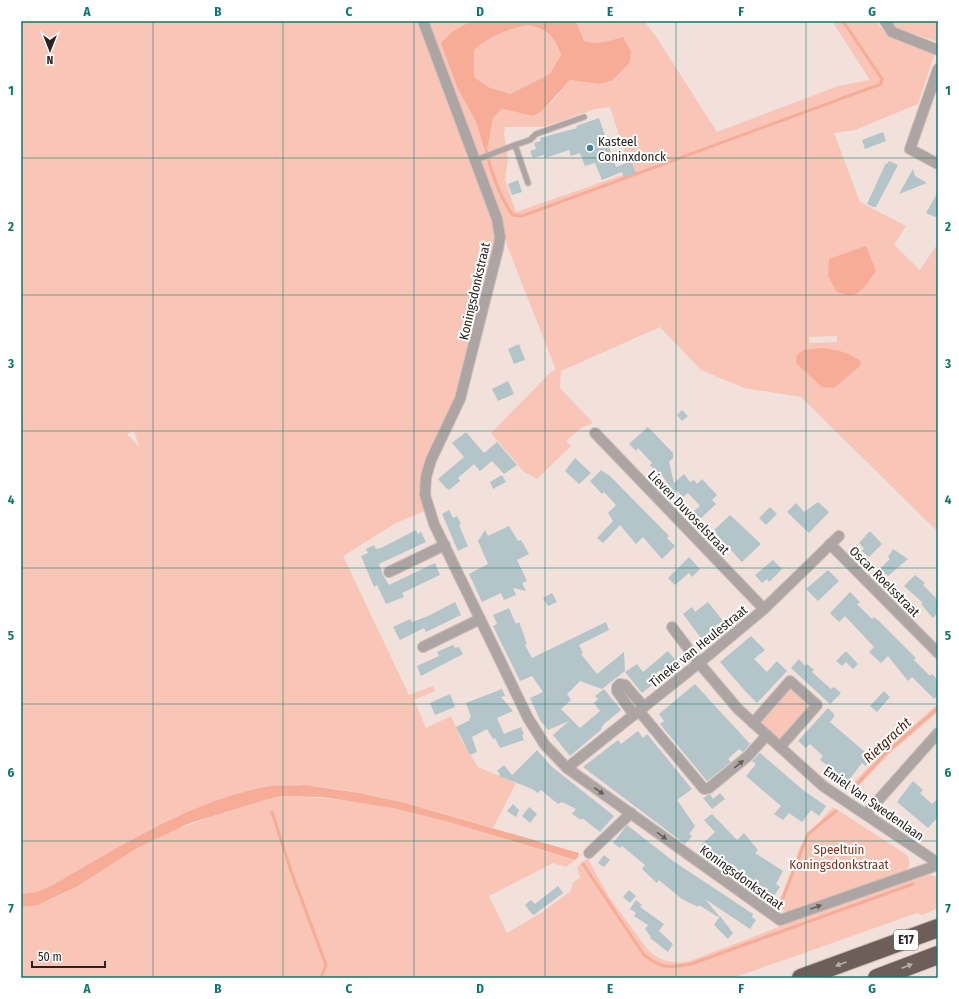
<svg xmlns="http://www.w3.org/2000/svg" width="959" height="999" font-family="'Fira Sans Condensed',sans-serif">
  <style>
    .green { fill: #f8c5b6; fill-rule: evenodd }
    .water { fill: #f6ac97; fill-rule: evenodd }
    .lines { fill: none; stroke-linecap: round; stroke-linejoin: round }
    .stream { stroke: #f6ac97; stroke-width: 3 }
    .building { fill: #b3c5c9 }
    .lane-casing { stroke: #cebeb9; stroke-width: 7 }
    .street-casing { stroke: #cebeb9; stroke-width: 12 }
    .highway-casing { stroke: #cebeb9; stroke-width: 20 }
    .lane { stroke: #ada5a3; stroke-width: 5 }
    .street { stroke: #ada5a3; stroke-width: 10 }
    .highway { stroke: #6d5e59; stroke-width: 18 }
    .oneway { fill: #645d5b }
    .oneway2 { fill: #b6aeac }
    .grid { fill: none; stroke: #0f766e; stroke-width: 1; stroke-opacity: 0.55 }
    .poi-dot { fill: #408592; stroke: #fff; stroke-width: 1.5 }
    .labels { text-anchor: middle; stroke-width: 4; stroke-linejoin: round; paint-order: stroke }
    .shield { fill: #fff; stroke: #686463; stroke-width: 1 }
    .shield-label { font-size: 12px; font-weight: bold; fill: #282220 }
    .poi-label { font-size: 13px; fill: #282220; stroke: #fff; text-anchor: start }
    .street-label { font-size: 13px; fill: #282220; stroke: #fff }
    .park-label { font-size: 13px; fill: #813119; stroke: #fff }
    .water-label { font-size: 14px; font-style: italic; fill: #511908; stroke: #fff }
    .neatline { fill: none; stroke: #0f766e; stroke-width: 1.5 }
    .grid-label { font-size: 13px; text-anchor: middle; font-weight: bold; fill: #0f766e }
  </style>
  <rect width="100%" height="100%" fill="#f2e0db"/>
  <g class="green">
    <path d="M21,21H417L495,229L496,242L456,397L426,458L425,511L396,523L343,556L409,695L433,686L435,691L414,700L426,728L451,716L462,741L478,767L516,783L493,828C427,809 342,781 274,786C265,787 256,790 247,792C176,808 114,850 51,886L36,892L21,894ZM134,431L139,446H138L127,434Z"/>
    <path d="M428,21H471L452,32L458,89L476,122L484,148L488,146L493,118L502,109L533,116L552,102L570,80L599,84L623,38C610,41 597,45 584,41L576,21H644L657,38L717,132L838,86L870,80L832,21H876C890,42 913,46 935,53L918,104L855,130L834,133L860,202L906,226L894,245L920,270L938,243V532L801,397L744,388L701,370L660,327L561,371L560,388L593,423L581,428L566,441L571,446L537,479L524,472L491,433L551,372L556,370L508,248L503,227ZM610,107L631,172L516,212L505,180L508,158L504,135L505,127H543L595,109ZM837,336V342L809,343V337Z"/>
    <path d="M891,21H933L938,23V42L895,28Z"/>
    <path d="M528,25C549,30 553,36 561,55L550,74L510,94L488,87L474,77V50C489,36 508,29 528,25Z"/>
    <path d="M790,689L810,705L780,739L777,740L760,724V720Z"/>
    <path d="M938,704V712L889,754L854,791L849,787L885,750Z"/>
    <path d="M279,796C336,797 392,805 447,821C490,833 532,849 575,860L566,867L553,863L489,896L507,933L541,913L571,891L573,882L580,878L577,868L582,862L588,859L609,897L648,950C661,962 673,964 690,961L779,927L777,925L915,876L930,875L938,877V908L922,915L917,913L733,978H21V907C65,902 99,869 137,848C182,823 230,812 279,796Z"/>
    <path d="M833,807L907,855C911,862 910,866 905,872L789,914L778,906L800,847L812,830Z"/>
  </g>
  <g class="water">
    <path d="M471,21H576L584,41C597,45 610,41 623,37L631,52L630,62L613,80L599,84L570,80L542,111L533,116L502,109L493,118L488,146L484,148L476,122L458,89L441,43L452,32ZM528,25C548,29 554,36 561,55L550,74L510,94L488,87L474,77V50C489,36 508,29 528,25Z"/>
    <path d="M866,246L876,271C863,288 860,301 837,292L828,276L829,259Z"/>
    <path d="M823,348C836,350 851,352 861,362L860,366L834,388L822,387L796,363L797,355L804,350Z"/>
    <path d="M304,785L360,793L405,803L579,853L578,857L575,860L446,821L393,808L323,797L279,796L190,823L137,848L76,887L38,905L21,907V894L36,892L51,886C121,846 190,800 271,786C282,785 294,786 304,785Z"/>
  </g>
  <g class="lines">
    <g class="stream">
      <path d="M485,143C488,164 500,199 513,215L522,216L881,84L882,79L843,21"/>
      <path d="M852,789L887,752L938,708"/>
      <path d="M272,812L291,871L326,965L321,978"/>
      <path d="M583,864L644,955C662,969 669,968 691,964L913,884"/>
      <path d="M780,905L808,834L836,811"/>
    </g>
  </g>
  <g class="building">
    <path d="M599,118L616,167L631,161L636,173L624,177L622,172L602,180L595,163L585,166L580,153L571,156L569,150L545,158L544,155L533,158L530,151L536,149L534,143L541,141L540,138L577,128L576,126Z"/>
    <path d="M883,132L886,141L865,149L862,140Z"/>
    <path d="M889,161L898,165L876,207H873L867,204L886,163L887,164Z"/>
    <path d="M913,169L915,176L927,183L899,194Z"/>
    <path d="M518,180L522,192L512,195L508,184Z"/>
    <path d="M938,192V218L926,213Z"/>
    <path d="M519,344L525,360L514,364L508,349Z"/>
    <path d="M508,381L514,394L498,401L492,389Z"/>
    <path d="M682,410L688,416L682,421L677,415Z"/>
    <path d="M648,427L673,453V458L669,462L674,483L684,474L690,482L694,480L697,484L702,479L717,495L712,500L716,504L700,519L694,511L700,506L688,493L683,497L675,489L676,496L662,475L661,476L650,465L652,463L638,448L636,451L629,444Z"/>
    <path d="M466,432L484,453L497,442L517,465L504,474L492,461L480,471L474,464L458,478L460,481L449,490L446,488L438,479L464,457L452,443Z"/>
    <path d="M575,458L591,473L579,484L565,471Z"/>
    <path d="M601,470L610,476L669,536L667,538L675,546L662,559L643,537L636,544L620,525L603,543L597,538L613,521L608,513L616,505L604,492L602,494L590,481Z"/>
    <path d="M502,475L506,482L493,489L490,482Z"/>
    <path d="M818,502L829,512L809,533L787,512L796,503L804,512Z"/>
    <path d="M770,507L777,514L766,525L759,518Z"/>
    <path d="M449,510L453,518L457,516L461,524L459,525L468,546L458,551L442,514Z"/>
    <path d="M730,515L761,544L742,562L713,531Z"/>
    <path d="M509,526L518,541L521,540L529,554L517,560L527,581L522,583L526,591L513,588L516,595L504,600L501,593L482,602L469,574L488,564L478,541L485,530L488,536Z"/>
    <path d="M416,530L418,534L421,532L426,542L379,564L383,575L389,585L435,563L440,575L402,593L404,597L386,604L377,585L374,587L361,556L368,553L366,549L374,545L376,549L381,548Z"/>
    <path d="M870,531L882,544L869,557L862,551L864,548L859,543Z"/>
    <path d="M893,549L908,559L888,576L880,569L890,559L888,557Z"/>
    <path d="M689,557L700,569L692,577L689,573L675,585L668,578Z"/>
    <path d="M773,560L782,569L769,582L767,579L762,583L755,575Z"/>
    <path d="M828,570L839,581L818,601L806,589Z"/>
    <path d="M915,575L925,583L923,585L938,600V612L933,618L921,604L923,603L904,586Z"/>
    <path d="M850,592L860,602L857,604L872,619L874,617L880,622L916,658L914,660L930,676L932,674L938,680V695L934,699L912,677L908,681L888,656L881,663L869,652L874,647L845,616L839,622L830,613Z"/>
    <path d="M552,593L557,602L548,606L543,598Z"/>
    <path d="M455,602L461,615L426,632L424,628L400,640L393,627L410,619L412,622L428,616Z"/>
    <path d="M708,602L723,621L711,629L714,633L712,635L713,636L704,642L683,614L692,607L695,612Z"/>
    <path d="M509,608L516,624L519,622L522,630L527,644L525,645L532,658L606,622L609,630L579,645L583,653L581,654L597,674L624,652L625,671L602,689L580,681L567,694L571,700L561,709L580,728L600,711L594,703L598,699L595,696L604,689L621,710L604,724L601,728L602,729L570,756L553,735L569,721L548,730L540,720L530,698L543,692L532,676L520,681L493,626L497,624L493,615Z"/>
    <path d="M751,636L765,650L754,659L767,672L777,661L787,671L757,703L746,692L720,662Z"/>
    <path d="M453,645L455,648L459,647L463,654L421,676L417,666L439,656L437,652Z"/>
    <path d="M668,651L677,662L663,673L660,670L649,680L652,685L642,693L625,672L637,664L643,672Z"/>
    <path d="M846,651L858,664L853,669L846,662L842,666L836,661Z"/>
    <path d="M799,659L805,666L807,664L814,670L812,672L831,689L834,687L841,693L830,704L791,668Z"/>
    <path d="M695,684L750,744L743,752L739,749L728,759L731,762L707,781L660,724L664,721L659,714Z"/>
    <path d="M502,689L505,696L501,697L513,711L497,718L504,734L521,727L524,734L522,735L524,740L500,748L495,738L493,739L487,729L472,737L477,752L470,755L456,727L470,720L469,718L471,717L466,703Z"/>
    <path d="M884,691L890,697L877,712L870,706Z"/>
    <path d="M450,694L455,707L435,715L430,703Z"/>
    <path d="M828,708L834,714V717L830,722L872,758L866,766L862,763L848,781L820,760L823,756L810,744L806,748L798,741Z"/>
    <path d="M638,731L643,738L647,734L692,789L677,800L695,826L689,834L692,836L685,844L583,767L618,740L621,744Z"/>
    <path d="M537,750L551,766L614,816L600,832L582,818L581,820L572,814L576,809L562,802L558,804L541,790L538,793L532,789L499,776L500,774L497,771L504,765L512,775Z"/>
    <path d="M760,753L803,790L826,806L819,816L811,810L802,822L789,813L783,820L774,814L781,806L746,776L756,764L752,761Z"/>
    <path d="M913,781L923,790L920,793L932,804L938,798V817L928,828L897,802Z"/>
    <path d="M720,793L725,799L712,809L703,798L710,794L713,799Z"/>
    <path d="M513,804L519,810L516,817L507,811Z"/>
    <path d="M529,807L537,814L530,823L522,816Z"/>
    <path d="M712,814L737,840L744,833L758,850L755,853L783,871L776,884L780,887L772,899L715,862L716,860L701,845L715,832L704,820Z"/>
    <path d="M627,825L673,861L753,914L752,917L756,920L750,929L705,899L719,916L718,917L699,905L698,907L682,899L659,880L657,883L642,869L645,865L622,846L620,848L613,843Z"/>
    <path d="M604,855L610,860L604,867L598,863Z"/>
    <path d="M558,886L563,893L539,911L534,915L531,913L525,905L531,900L535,904Z"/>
    <path d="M629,890L636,896L630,903L623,897Z"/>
    <path d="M636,900L642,905L640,907L664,924L659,931L673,944L668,952L650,938L651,937L645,929L648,925L634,916L636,913L630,909Z"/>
    <path d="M720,916L733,933L728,939L714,925Z"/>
  </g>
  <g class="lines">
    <defs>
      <g id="lane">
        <path d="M515,145L530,140L536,134L584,117"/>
        <path d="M476,160L515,145L528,183"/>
      </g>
      <g id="street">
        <path d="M423,21L497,219L500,237L498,249L460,399L431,460L426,477L425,495L434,524L528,718L545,745L567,768L780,920L938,865"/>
        <path d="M885,21L892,32L938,50"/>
        <path d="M938,69L910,149L938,164"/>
        <path d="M595,433L764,609"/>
        <path d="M830,544L938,653"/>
        <path d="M389,572L445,545"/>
        <path d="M672,627L699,663L738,709L823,786L938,863"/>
        <path d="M423,647L480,619"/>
        <path d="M639,711L704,789L709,788L748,756L767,735"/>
        <path d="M634,715L617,691V687L620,684L625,685L644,707"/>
        <path d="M753,723L790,681L817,705L780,747"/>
        <path d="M567,768L699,663L764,609L839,536"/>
        <path d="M866,814L938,733"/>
        <path d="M589,853L631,813"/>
      </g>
      <g id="highway">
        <path d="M801,978L938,928"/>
        <path d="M877,978L938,955"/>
      </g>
    </defs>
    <use href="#lane" class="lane-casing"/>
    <use href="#street" class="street-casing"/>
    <use href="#highway" class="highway-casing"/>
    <use href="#lane" class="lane"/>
    <use href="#street" class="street"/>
    <use href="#highway" class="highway"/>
  </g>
  <defs><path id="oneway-solid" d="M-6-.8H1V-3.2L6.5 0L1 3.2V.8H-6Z"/></defs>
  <g class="oneway">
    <use href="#oneway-solid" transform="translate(739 764) rotate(-39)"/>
    <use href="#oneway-solid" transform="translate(599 791) rotate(35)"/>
    <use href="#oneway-solid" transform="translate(662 836) rotate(36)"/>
    <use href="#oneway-solid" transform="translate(816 907) rotate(-20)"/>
  </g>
  <g class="oneway2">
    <use href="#oneway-solid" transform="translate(841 964) rotate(160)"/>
    <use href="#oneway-solid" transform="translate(907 966) rotate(-21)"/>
  </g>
  <path class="grid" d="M153,21V978M283,21V978M414,21V978M545,21V978M676,21V978M806,21V978M21,158H938M21,295H938M21,431H938M21,568H938M21,704H938M21,841H938"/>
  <circle class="poi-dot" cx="590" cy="148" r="4"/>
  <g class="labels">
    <rect class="shield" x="894" y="930" width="24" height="20" rx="3"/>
    <g class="shield-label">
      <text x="906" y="944">E17</text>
    </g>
    <g class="poi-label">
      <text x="598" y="146">Kasteel<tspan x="598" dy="15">Coninxdonck</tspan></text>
    </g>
    <g class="street-label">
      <text transform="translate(474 291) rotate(-77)" y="5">Koningsdonkstraat</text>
      <text transform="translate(689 512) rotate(46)" y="5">Lieven Duvoselstraat</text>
      <text transform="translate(885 581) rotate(45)" y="5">Oscar Roelsstraat</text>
      <text transform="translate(698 646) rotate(-39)" y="5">Tineke van Heulestraat</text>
      <text transform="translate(874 803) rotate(35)" y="5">Emiel Van Swedenlaan</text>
      <text transform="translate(742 877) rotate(36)" y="5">Koningsdonkstraat</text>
    </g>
    <g class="park-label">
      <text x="839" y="854">Speeltuin<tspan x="839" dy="15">Koningsdonkstraat</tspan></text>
    </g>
    <g class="water-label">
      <text transform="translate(887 740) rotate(-43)" y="5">Rietgracht</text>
    </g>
  </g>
  <rect width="959" height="999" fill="none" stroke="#ffffff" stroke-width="44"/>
  <g transform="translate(50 50) rotate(180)" stroke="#ffffff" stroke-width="3" paint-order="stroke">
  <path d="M0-3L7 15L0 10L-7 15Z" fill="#282220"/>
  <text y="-6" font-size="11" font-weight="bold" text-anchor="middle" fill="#282220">N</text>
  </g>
  <path d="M32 961v6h73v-6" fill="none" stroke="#282220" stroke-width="2"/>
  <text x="38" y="961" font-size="12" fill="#282220" stroke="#ffffff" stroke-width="3" paint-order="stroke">50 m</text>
  <rect x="22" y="22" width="915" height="955" class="neatline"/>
  <g class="grid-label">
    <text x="87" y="16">A</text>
    <text x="218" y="16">B</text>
    <text x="349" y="16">C</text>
    <text x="480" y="16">D</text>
    <text x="610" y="16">E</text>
    <text x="741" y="16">F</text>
    <text x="872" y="16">G</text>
    <text x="11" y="95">1</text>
    <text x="948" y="95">1</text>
    <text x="11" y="231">2</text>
    <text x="948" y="231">2</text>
    <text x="11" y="368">3</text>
    <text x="948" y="368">3</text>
    <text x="11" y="504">4</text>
    <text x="948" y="504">4</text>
    <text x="11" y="640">5</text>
    <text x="948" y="640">5</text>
    <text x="11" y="777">6</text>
    <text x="948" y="777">6</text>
    <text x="11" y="913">7</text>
    <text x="948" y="913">7</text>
    <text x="87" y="993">A</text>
    <text x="218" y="993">B</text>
    <text x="349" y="993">C</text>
    <text x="480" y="993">D</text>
    <text x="610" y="993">E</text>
    <text x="741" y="993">F</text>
    <text x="872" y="993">G</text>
  </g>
</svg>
